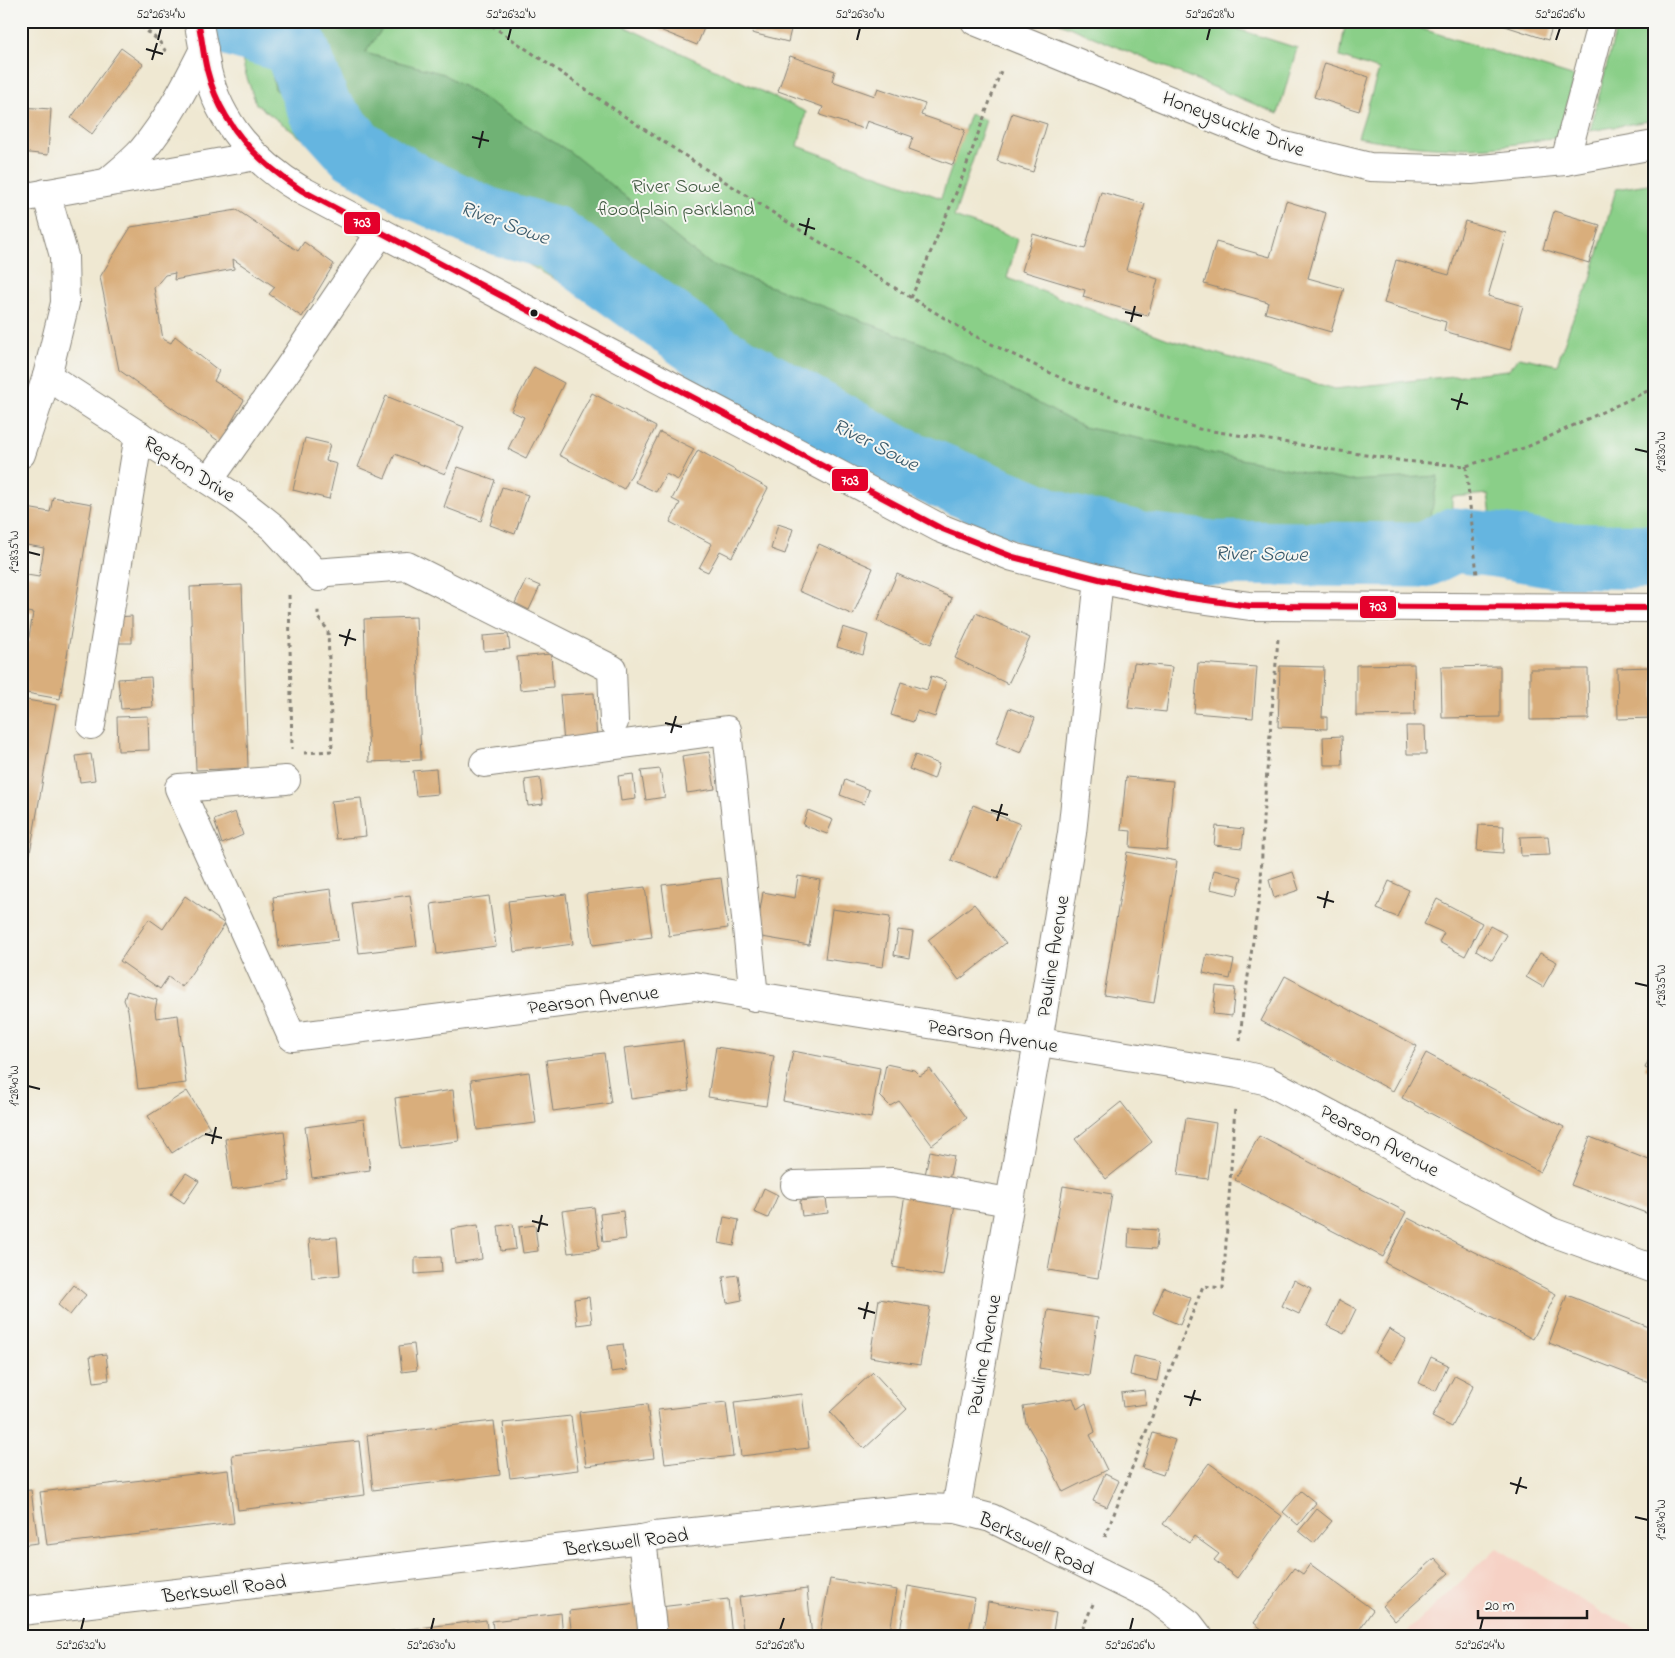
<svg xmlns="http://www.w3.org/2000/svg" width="1675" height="1658" font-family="'Indie Flower',sans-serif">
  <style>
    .built { fill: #f6d1c5 }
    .green { fill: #8acf88; stroke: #537652 }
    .forest { fill: #6fb274; stroke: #466748 }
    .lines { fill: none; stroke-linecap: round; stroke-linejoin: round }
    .river { stroke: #65b5e0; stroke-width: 65 }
    .building { fill: #d9ae7b }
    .minor-casing { stroke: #868277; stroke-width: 30 }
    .major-casing { stroke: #868277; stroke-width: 30 }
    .path { stroke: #868277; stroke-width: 3; stroke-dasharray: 4 4; stroke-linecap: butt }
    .minor { stroke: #fff; stroke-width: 28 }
    .major { stroke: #fff; stroke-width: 28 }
    .bus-1-casing { stroke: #f6f6f2; stroke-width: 10 }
    .bus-1 { stroke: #e4002b; stroke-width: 6 }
    .ticks { fill: none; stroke: #1c1c1c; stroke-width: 2 }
    .bus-dot { fill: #1c1c1c; stroke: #f6f6f2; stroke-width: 2 }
    .labels { text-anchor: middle; stroke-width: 4; stroke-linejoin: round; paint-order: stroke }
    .street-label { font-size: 20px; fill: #1c1c1c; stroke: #f6f6f2 }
    .park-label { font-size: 20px; fill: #425b42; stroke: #f6f6f2 }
    .water-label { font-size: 21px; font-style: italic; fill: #39596a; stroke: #f6f6f2 }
    .line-badge { stroke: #f6f6f2; stroke-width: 2 }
    .badge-label { font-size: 14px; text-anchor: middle; font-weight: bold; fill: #fff }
    .neatline { fill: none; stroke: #1c1c1c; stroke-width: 2 }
    .ticks-label { font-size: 12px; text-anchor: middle; fill: #1c1c1c }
  </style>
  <rect width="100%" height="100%" fill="#f6f6f2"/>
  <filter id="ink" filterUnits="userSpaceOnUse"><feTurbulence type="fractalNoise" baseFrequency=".02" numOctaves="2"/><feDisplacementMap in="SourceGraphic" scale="10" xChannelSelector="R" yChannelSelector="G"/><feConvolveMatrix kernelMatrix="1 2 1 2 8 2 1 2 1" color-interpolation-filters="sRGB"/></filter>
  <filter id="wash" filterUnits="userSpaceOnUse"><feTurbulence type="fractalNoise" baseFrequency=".0096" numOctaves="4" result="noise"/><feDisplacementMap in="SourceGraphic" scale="20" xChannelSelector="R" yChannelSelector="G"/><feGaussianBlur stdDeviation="1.12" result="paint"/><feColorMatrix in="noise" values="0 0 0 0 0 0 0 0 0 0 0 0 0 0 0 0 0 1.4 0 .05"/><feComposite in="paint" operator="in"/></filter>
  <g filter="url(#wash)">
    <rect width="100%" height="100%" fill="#efe8d2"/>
    <path class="built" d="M1497,1548L1599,1611L1654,1635V1637H1401Z"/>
    <g class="green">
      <path d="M233,21H613L806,112L798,146L941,198L970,114L986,120L954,217L1018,239L1007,278L1168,339L1335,389L1508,370L1519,357L1557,365L1571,323L1590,282L1616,189L1654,183V565L1498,564L1488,494L1452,497L1451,553L1424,564L1199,558L1093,545L1008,515L931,483L699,360L490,243L344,168L304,140L256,104L245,72Z"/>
      <path d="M1055,21H1212L1297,48L1278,114Z"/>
      <path d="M1348,21H1397L1575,77L1558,137C1539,140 1520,144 1501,146C1453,151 1405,146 1358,137L1379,70L1340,57L1344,31Z"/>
      <path d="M1618,21H1654V120L1590,131Z"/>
    </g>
    <path class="forest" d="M262,21H388L365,53L444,74L570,152L708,263L934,348L1083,427L1349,481L1438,476L1424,555L1213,553L1063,526L895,457L719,358L553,238L414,186L356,150L275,89Z"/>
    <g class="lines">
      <path class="river" d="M222,21L294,43L320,110L356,150L414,186L485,219L553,238L719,358L895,457L1063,526L1146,545L1213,553L1424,555L1454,540L1496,545L1555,555L1654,557"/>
    </g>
    <g id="blocks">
      <g class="building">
        <path d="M658,21H707L697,45L655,28Z"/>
        <path d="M756,21H793L788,42L752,33Z"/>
        <path d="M1490,21H1554L1548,40Z"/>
        <path d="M121,48L143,64L92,134L71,118Z"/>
        <path d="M790,56L835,71L832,81L875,96L878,88L925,104L921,115L965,130L953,165L909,149L913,137L867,121L864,129L820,115L823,107L778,91Z"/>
        <path d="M1325,63L1369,77L1359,111L1314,97Z"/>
        <path d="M21,107L51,109L48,155L21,152Z"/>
        <path d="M1012,113L1047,124L1033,172L997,161Z"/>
        <path d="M1101,192L1145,204L1126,270L1158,279L1148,316L1083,297L1085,290L1022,271L1033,234L1085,249Z"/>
        <path d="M1286,201L1326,213L1308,278L1344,288L1331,332L1265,313L1268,302L1204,284L1216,242L1270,257Z"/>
        <path d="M237,210L298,251L304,242L334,264L302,317L269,294L275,287L233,259L234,269L174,280L175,273L165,275L154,288L163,339L171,343L175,336L219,371L214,381L244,400L220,442L119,370L100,277L131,227Z"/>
        <path d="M1554,211L1600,225L1589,263L1543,249Z"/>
        <path d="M1465,221L1506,233L1488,296L1523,306L1510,350L1444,331L1446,322L1384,303L1396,260L1449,275Z"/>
        <path d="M534,367L564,383L526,458L508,449L524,417L511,411Z"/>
        <path d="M592,393L656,427L624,489L559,455Z"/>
        <path d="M386,396L464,427L445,474L395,454L385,478L358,467Z"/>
        <path d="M660,432L694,449L678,480L666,474L656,492L635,482Z"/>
        <path d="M305,438L330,444L326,461L337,464L329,499L293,490Z"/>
        <path d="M698,450L768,488L732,557L720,551L708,572L699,568L712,544L670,522L680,503L672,499Z"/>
        <path d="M458,467L495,480L481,521L444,507Z"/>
        <path d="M502,487L528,495L515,534L490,525Z"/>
        <path d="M53,497L92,504L60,699L21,692V641L28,642L33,613L21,611V574L39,577L44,548L21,544L24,527L27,508L50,512Z"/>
        <path d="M778,524L793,529L785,554L771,549Z"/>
        <path d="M819,544L873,568L853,615L799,591Z"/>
        <path d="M897,574L952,598L931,644L877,621Z"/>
        <path d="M526,580L540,586L529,610L515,603Z"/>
        <path d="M242,585L248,768L196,770L190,587Z"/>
        <path d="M976,613L1030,638L1008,684L955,658Z"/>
        <path d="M132,616V643H117L116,617Z"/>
        <path d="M416,617L421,760L369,762L364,619Z"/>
        <path d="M843,627L868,635L863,655L837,647Z"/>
        <path d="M508,634L510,649L484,651L483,636Z"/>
        <path d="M551,654L553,687L520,690L517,657Z"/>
        <path d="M1134,663L1172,667L1166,712L1128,708Z"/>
        <path d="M1198,663L1257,667L1253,718L1194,713Z"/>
        <path d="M1414,664L1415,715L1356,716V665Z"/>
        <path d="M1280,666L1324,667L1322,717H1327V729L1278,727Z"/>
        <path d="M1500,666V717L1442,718L1441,667Z"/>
        <path d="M1654,667V718L1618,719L1617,668Z"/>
        <path d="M1530,669H1588L1589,719L1530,720Z"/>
        <path d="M931,676L946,681L935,717L917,711L913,722L891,715L901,682L927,690Z"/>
        <path d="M151,677L153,707L121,709L118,679Z"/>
        <path d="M594,693L597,742L564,744L560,695Z"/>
        <path d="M21,699L56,705L22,898H21Z"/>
        <path d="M1009,708L1035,718L1021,753L996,743Z"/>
        <path d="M148,716L149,750L118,751L117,717Z"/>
        <path d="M1406,726H1425L1426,754H1407Z"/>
        <path d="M1342,736L1343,765H1324L1323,737Z"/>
        <path d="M709,752L715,789L687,793L682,756Z"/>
        <path d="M91,754L95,780L80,782L76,756Z"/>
        <path d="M915,755L939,764L934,779L909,769Z"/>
        <path d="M436,769L438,794L416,796L413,771Z"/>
        <path d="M660,769L665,797L646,800L641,771Z"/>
        <path d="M633,774L636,799L621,801L618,776Z"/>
        <path d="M1126,777L1173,781L1167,850L1130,847L1131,831L1121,830Z"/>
        <path d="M540,778L543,804L528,806L525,780Z"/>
        <path d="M845,780L869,790L864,804L840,795Z"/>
        <path d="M361,798L366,836L336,839L331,801Z"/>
        <path d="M973,805L1020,824L998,879L951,860Z"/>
        <path d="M808,810L833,820L827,834L803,825Z"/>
        <path d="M235,812L243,835L222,844L214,820Z"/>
        <path d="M1479,825L1504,826L1503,853L1477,851Z"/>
        <path d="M1216,826L1244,829L1242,848L1214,845Z"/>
        <path d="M1548,836L1550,855L1521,856L1520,837Z"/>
        <path d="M1127,852L1177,861L1154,1003L1104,995Z"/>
        <path d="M1214,870L1242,877L1237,895L1210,889Z"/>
        <path d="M1293,872L1299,890L1274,898L1269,880Z"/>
        <path d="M798,876L820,880L809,945L756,936L763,892L795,898Z"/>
        <path d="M721,878L728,928L669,936L662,885Z"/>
        <path d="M1389,881L1409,890L1397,917L1377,909Z"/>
        <path d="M645,887L652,937L593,945L586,894Z"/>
        <path d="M331,889L338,940L279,947L273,897Z"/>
        <path d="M566,894L573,944L514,952L508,901Z"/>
        <path d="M410,895L417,946L359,953L352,903Z"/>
        <path d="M185,896L225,924L182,987L168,977L160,989L120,961L149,919L163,929Z"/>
        <path d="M489,896L496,946L437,954L431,904Z"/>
        <path d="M1437,899L1482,923L1465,956L1439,942L1444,933L1424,924Z"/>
        <path d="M974,904L1006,943L959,980L928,940Z"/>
        <path d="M832,909L890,917L883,967L825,959Z"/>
        <path d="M1490,926L1507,935L1492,960L1476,950Z"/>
        <path d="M898,930L913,932L909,958L894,955Z"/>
        <path d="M1540,953L1557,962L1543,987L1526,977Z"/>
        <path d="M1207,954L1234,960L1230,979L1203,973Z"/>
        <path d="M1285,976L1417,1046L1393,1091L1261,1021Z"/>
        <path d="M1216,986L1235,988L1232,1016L1213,1014Z"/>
        <path d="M127,991L157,1000L155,1010L156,1018L178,1015L186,1083L138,1089L128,1010L124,1000Z"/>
        <path d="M683,1041L689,1091L631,1099L624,1048Z"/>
        <path d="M716,1047L774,1056L766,1106L708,1097Z"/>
        <path d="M1654,1048V1072L1645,1068Z"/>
        <path d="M793,1051L880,1068L871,1118L783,1101Z"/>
        <path d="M604,1053L611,1103L553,1111L546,1060Z"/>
        <path d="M1426,1053L1564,1127L1540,1172L1402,1098Z"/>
        <path d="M886,1064L914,1070L920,1076L930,1069L967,1118L932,1145L899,1101L890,1106L880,1096Z"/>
        <path d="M529,1072L536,1123L477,1130L471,1080Z"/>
        <path d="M453,1090L459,1141L401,1148L395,1098Z"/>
        <path d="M187,1091L210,1128L172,1153L148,1116Z"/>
        <path d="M1121,1102L1152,1142L1106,1179L1075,1139Z"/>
        <path d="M1186,1118L1216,1123L1208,1179L1178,1175Z"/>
        <path d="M364,1119L370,1170L312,1178L305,1127Z"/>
        <path d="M284,1131L290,1181L232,1189L225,1139Z"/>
        <path d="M1259,1136L1406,1212L1383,1257L1235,1180Z"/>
        <path d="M1590,1137L1654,1162V1216L1571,1185Z"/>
        <path d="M930,1151L954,1156L949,1180L925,1175Z"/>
        <path d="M186,1173L199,1181L184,1203L171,1194Z"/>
        <path d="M1063,1186L1112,1194L1098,1278L1048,1270Z"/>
        <path d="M764,1188L778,1195L768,1218L754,1212Z"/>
        <path d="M905,1195L955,1204L943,1276L893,1267Z"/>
        <path d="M826,1198L828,1213L802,1216L800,1201Z"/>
        <path d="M594,1207L599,1249L568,1253L562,1211Z"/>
        <path d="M623,1211L626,1239L603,1242L600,1214Z"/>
        <path d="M724,1217L739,1220L734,1246L719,1243Z"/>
        <path d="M1408,1218L1556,1294L1533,1339L1385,1263Z"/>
        <path d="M513,1224L516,1249L501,1251L498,1226Z"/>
        <path d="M478,1225L482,1259L455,1263L451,1229Z"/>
        <path d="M535,1225L538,1251L523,1253L519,1227Z"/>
        <path d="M1129,1228L1158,1230L1156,1249L1128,1247Z"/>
        <path d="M337,1237L340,1275L312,1278L309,1239Z"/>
        <path d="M441,1257L442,1272L415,1274V1258Z"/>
        <path d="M738,1275L742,1300L727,1303L723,1277Z"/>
        <path d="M1294,1280L1311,1289L1299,1314L1282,1306Z"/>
        <path d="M74,1285L86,1295L70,1315L58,1305Z"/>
        <path d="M1164,1287L1191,1298L1180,1325L1153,1313Z"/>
        <path d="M1567,1295L1654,1329V1384L1549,1343Z"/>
        <path d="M589,1297L592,1323L577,1325L574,1299Z"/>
        <path d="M879,1299L930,1307L920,1365L870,1357Z"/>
        <path d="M1339,1300L1356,1309L1344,1334L1327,1326Z"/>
        <path d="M1048,1310L1098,1318L1089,1376L1039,1368Z"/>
        <path d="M1389,1329L1406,1339L1392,1363L1375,1353Z"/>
        <path d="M414,1344L417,1370L402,1372L399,1346Z"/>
        <path d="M623,1344L627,1370L611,1372L608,1346Z"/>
        <path d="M106,1354L109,1380L94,1382L90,1356Z"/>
        <path d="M1134,1356L1161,1362L1157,1381L1130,1375Z"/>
        <path d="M1431,1357L1448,1365L1436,1391L1419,1383Z"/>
        <path d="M873,1372L907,1409L864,1449L830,1412Z"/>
        <path d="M1455,1375L1474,1385L1452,1427L1432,1417Z"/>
        <path d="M1144,1390L1146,1404L1123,1407L1121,1393Z"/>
        <path d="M802,1394L809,1448L741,1456L734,1402Z"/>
        <path d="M1073,1398L1077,1409L1086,1403L1095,1432L1090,1435L1107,1470L1063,1492L1046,1457L1026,1423L1023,1406Z"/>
        <path d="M726,1402L733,1456L665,1464L658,1410Z"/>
        <path d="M647,1404L654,1458L586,1466L579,1412Z"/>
        <path d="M571,1416L578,1470L510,1478L503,1423Z"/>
        <path d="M494,1421L500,1475L373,1490L367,1435Z"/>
        <path d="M1153,1433L1175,1440L1163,1475L1142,1468Z"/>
        <path d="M359,1441L365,1495L238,1510L232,1455Z"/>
        <path d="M1209,1463L1282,1516L1237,1578L1214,1560L1219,1554L1194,1536L1189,1543L1163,1524Z"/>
        <path d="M228,1470L234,1523L47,1545L40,1492Z"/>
        <path d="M1105,1474L1119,1481L1107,1507L1093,1501Z"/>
        <path d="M31,1490L38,1543L21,1545V1491Z"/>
        <path d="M1301,1491L1316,1503L1298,1525L1283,1512Z"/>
        <path d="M1317,1509L1332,1521L1314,1543L1299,1531Z"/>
        <path d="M1435,1558L1449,1573L1395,1621L1382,1606Z"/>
        <path d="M1310,1564L1373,1610L1354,1637H1294L1287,1632L1284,1637H1272L1254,1623L1294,1568L1303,1574Z"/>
        <path d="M830,1579L897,1590L889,1637H846L820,1632Z"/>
        <path d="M908,1586L975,1598L968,1637H899Z"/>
        <path d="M807,1589L812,1637H744L739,1597Z"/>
        <path d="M728,1599L732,1637H663L660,1607Z"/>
        <path d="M988,1602L1056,1613L1052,1637H982Z"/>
        <path d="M637,1603L641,1637H572L569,1611Z"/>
        <path d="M561,1613L563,1637H494L492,1621Z"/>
        <path d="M486,1620L488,1637H359V1635Z"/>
      </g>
    </g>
  </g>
  <g filter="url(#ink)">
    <use href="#blocks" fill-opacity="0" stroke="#868277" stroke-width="1"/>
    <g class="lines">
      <defs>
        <g id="minor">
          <path d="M975,21L1277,144L1370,167L1471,170L1565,161L1654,145"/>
          <path d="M1565,161L1602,21"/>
          <path d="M108,182C119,172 132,162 142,151C168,120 186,85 204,49"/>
          <path d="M21,198L256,156"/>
          <path d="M47,376L236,498L274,528L319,577"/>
          <path d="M21,454L47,376L65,303L64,256L46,193"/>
          <path d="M209,480L288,369L381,232"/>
          <path d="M314,573L407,566L612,669L614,722"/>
          <path d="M91,725L139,435"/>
          <path d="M484,763L727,730L754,997"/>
          <path d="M286,780L179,788L292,1037L694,986L1238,1074L1268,1081L1552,1232L1654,1269"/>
          <path d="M795,1185L893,1182L1009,1202"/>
          <path d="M956,1509L1038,1042L1072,833L1099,579"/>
          <path d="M642,1539L653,1637"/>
          <path d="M21,1611L642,1539L655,1536L922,1508L956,1509L991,1518L1156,1599L1189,1624L1199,1637"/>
        </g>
        <path id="major" d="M198,21C202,37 204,54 207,70C219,123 255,163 301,190L940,528L1013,557L1099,579L1177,596L1250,606L1654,608"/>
      </defs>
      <use href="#minor" class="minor-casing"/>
      <use href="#major" class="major-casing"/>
      <g class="path">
        <path d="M135,21L159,41L166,52"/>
        <path d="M485,21L636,124L792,225L969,333L1069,382L1199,429L1404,461L1466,466L1527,447L1654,388"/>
        <path d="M911,298L959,186L1002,68"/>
        <path d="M1466,466L1477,575"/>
        <path d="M289,595L292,749"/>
        <path d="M304,753L332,751L328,630L318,618V609"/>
        <path d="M1240,1041L1242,1019L1261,884L1263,819L1278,639"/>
        <path d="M1105,1537L1203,1286L1223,1288L1235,1107"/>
        <path d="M1079,1637L1093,1604"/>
      </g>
      <use href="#minor" class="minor"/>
      <use href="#major" class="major"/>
      <defs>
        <path id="bus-1" d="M198,21C202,37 203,54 207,70C220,123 256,161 301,190L940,528L1013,557L1099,579L1177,596L1250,606L1654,608"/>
      </defs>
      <use href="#bus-1" class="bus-1-casing"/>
      <use href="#bus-1" class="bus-1"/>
    </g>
  </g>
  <path class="ticks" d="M158,40L161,28M508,40L511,28M857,40L860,28M1207,40L1210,28M1556,40L1560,28M146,49L163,54M152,60L157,43M472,137L489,141M479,148L483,131M799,224L815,229M805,235L809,218M1125,312L1142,316M1131,322L1135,306M1451,399L1468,404M1457,410L1462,393M1635,449L1648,452M28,552L40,555M339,635L356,640M345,646L350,629M665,723L682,727M671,733L676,716M991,810L1008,815M997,821L1002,804M1317,897L1334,902M1324,908L1328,891M1635,983L1648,986M28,1086L40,1089M205,1134L222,1138M212,1144L216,1127M532,1221L548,1225M538,1232L542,1215M858,1308L875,1313M864,1319L868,1302M1184,1396L1201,1400M1190,1406L1195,1390M1510,1483L1527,1488M1516,1494L1521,1477M1635,1517L1648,1520M81,1630L84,1618M431,1630L434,1618M780,1630L784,1618M1130,1630L1133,1618M1480,1630L1483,1618"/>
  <circle class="bus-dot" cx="534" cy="313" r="4.5"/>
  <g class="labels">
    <g class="street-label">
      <text transform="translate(1234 123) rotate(21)" y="7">Honeysuckle Drive</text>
      <text transform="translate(190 468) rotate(33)" y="7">Repton Drive</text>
      <text transform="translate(1052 956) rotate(-81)" y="7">Pauline Avenue</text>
      <text transform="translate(593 999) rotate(-7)" y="7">Pearson Avenue</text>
      <text transform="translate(993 1035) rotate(9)" y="7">Pearson Avenue</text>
      <text transform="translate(1380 1140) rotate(28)" y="7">Pearson Avenue</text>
      <text transform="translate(983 1355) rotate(-80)" y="7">Pauline Avenue</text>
      <text transform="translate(626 1541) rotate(-7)" y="7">Berkswell Road</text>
      <text transform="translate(1037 1543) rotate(25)" y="7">Berkswell Road</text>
      <text transform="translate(224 1588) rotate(-7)" y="7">Berkswell Road</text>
    </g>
    <g class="park-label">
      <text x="676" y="192">River Sowe<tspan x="676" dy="23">floodplain parkland</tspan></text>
    </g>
    <g class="water-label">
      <text transform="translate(505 222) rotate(20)" y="7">River Sowe</text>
      <text transform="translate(876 444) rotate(27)" y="7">River Sowe</text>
      <text transform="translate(1261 553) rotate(1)" y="7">River Sowe</text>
    </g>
  </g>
  <g class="line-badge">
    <rect x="343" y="211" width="38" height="24" rx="5" fill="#e4002b"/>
    <rect x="831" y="468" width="38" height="24" rx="5" fill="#e4002b"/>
    <rect x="1359" y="595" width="38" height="24" rx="5" fill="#e4002b"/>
  </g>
  <g class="badge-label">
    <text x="362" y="227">703</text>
    <text x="850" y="485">703</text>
    <text x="1378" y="611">703</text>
  </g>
  <rect width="1675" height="1658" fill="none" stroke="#f6f6f2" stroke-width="55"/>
  <path d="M1478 1610v8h109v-8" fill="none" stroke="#1c1c1c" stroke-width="2.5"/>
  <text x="1485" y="1610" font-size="15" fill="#1c1c1c" stroke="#f6f6f2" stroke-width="4" paint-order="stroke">20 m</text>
  <rect x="28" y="28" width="1620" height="1602" class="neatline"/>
  <g class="ticks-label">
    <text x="161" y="18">52°26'34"N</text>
    <text x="511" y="18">52°26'32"N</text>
    <text x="860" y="18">52°26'30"N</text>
    <text x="1210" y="18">52°26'28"N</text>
    <text x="1560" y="18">52°26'26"N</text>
    <text transform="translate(1661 452) rotate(-90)" y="4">1°28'30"W</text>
    <text transform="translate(14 552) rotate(-90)" y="4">1°28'35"W</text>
    <text transform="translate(1661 986) rotate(-90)" y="4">1°28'35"W</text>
    <text transform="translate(14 1086) rotate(-90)" y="4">1°28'40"W</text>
    <text transform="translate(1661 1520) rotate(-90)" y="4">1°28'40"W</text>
    <text x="81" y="1649">52°26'32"N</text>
    <text x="431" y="1649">52°26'30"N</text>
    <text x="780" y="1649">52°26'28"N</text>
    <text x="1130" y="1649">52°26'26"N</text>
    <text x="1480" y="1649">52°26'24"N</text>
  </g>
</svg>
